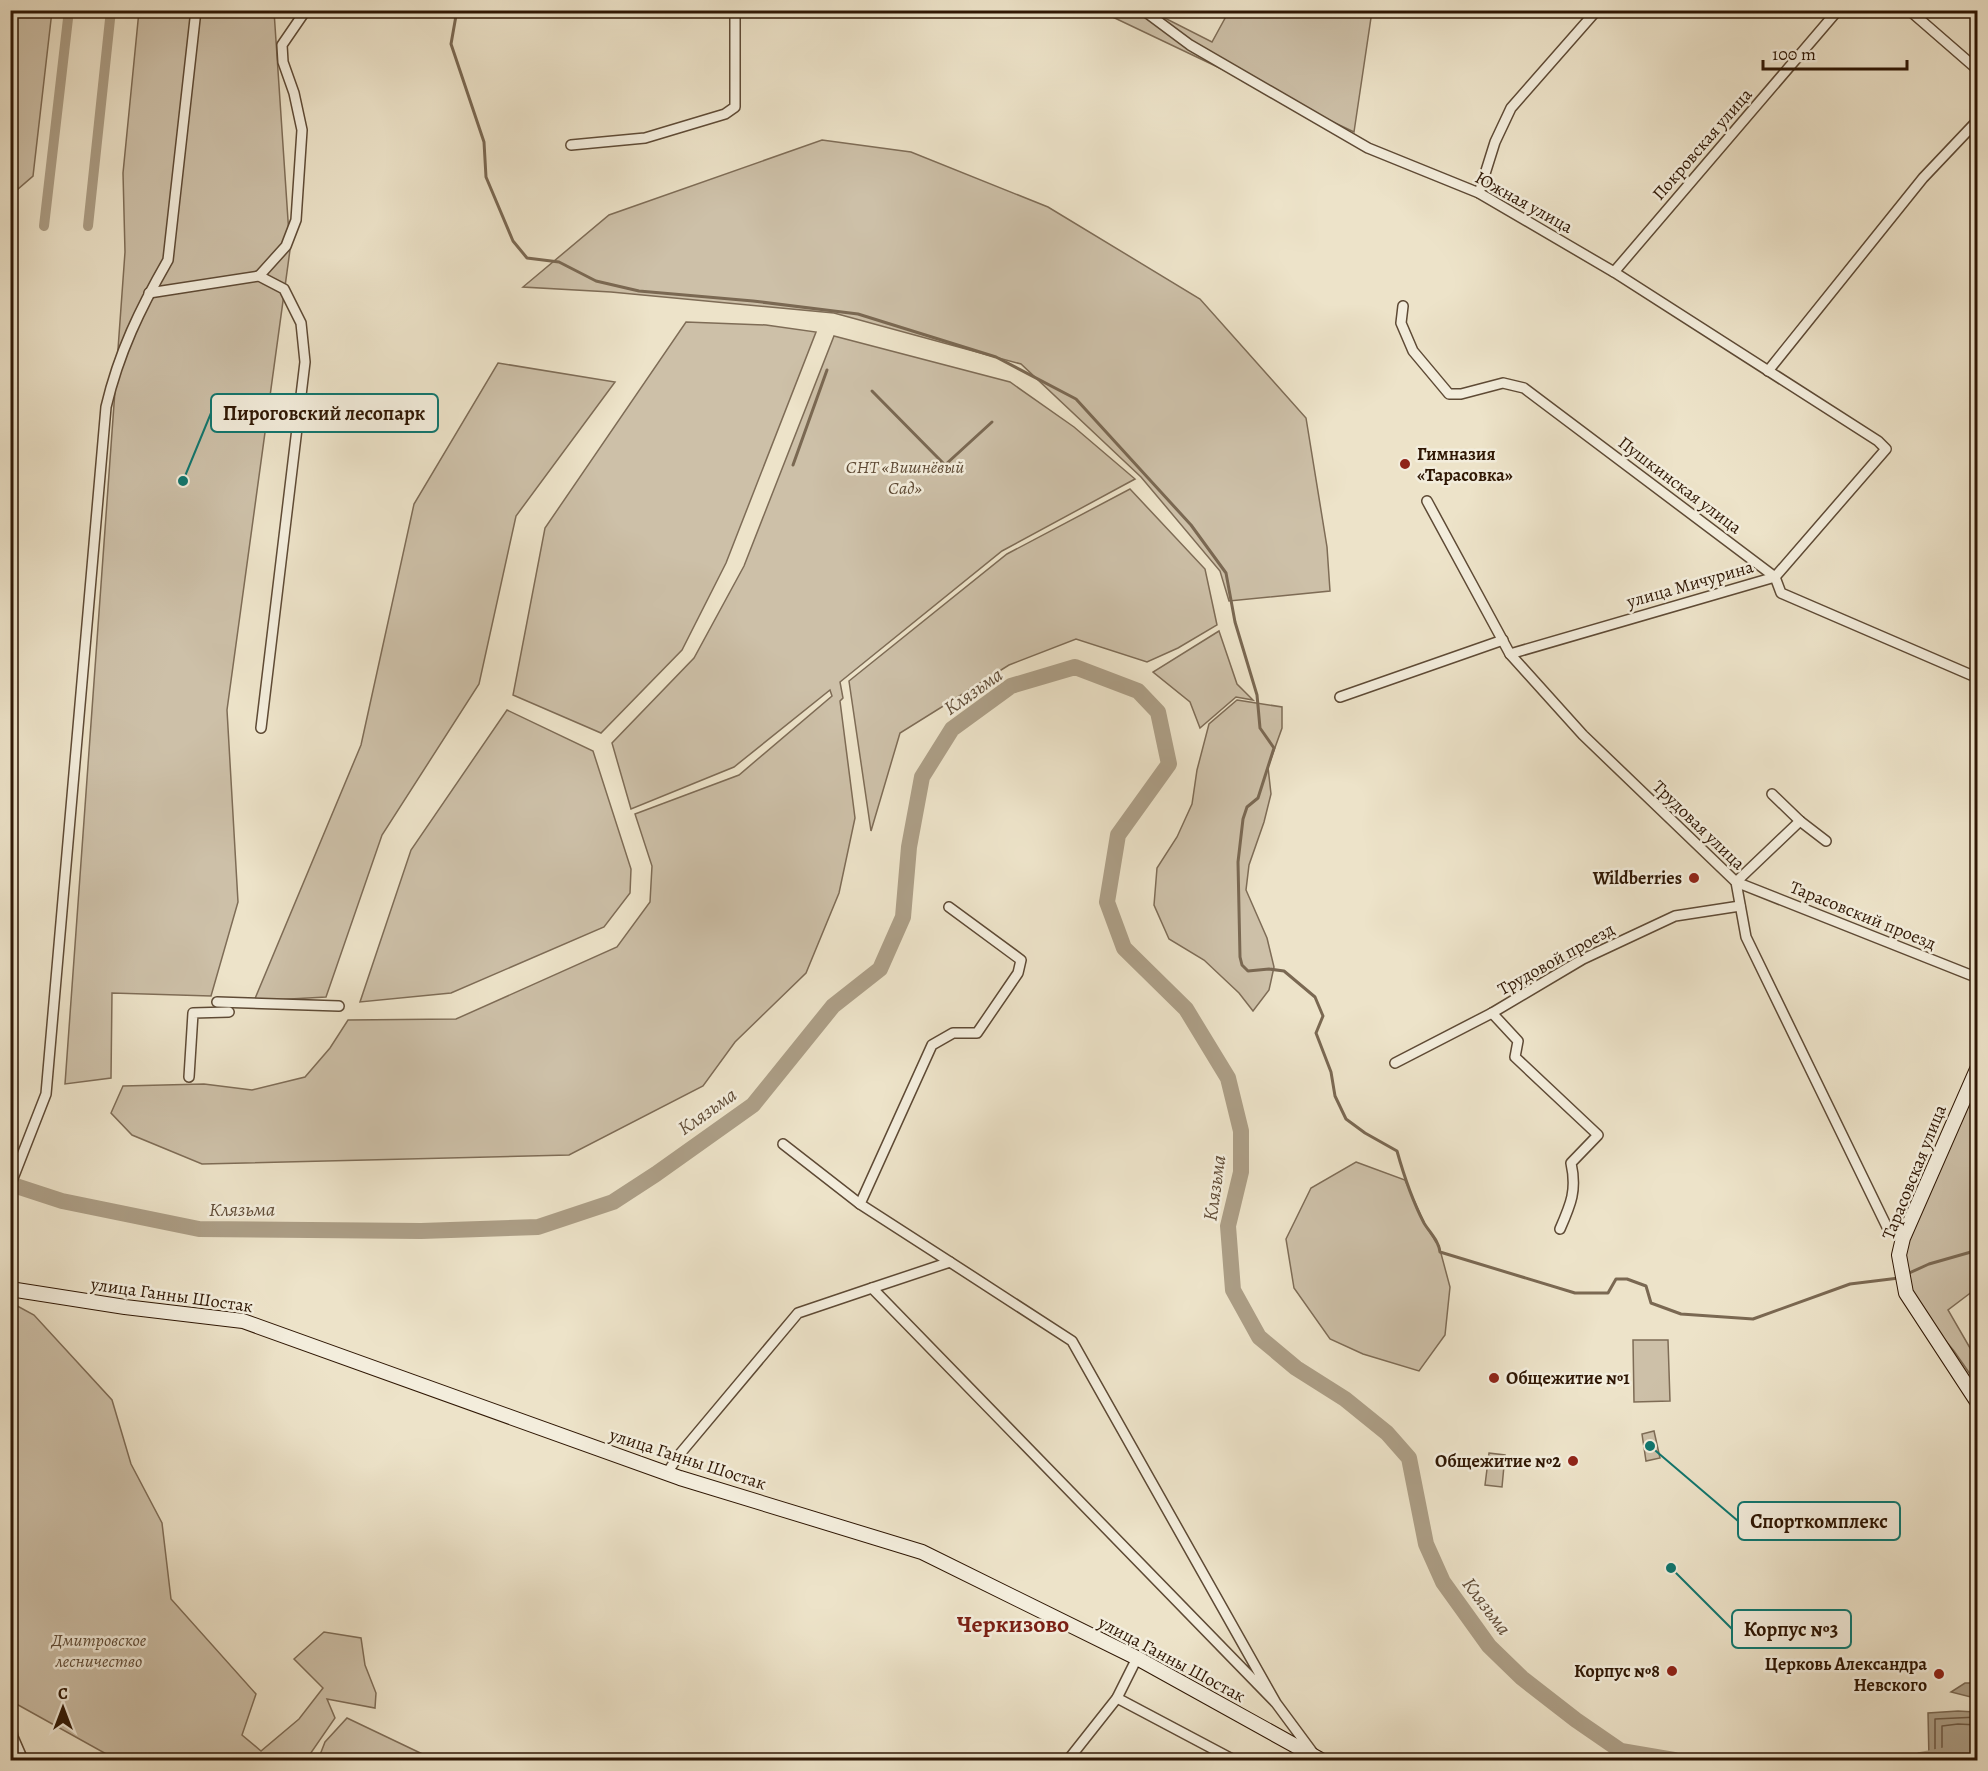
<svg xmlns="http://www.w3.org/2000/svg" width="1988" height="1771" font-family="Alegreya,serif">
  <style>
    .green { fill: #cdc0a8; stroke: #7e6c56; stroke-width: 1.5 }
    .water { fill: #ac9e86; stroke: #7a6852; stroke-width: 1.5 }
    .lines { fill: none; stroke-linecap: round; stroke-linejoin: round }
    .shore { stroke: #6e5a45; stroke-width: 1.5 }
    .stream { stroke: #7a6852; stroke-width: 3 }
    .canal { stroke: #ac9e86; stroke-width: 10 }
    .river { stroke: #ac9e86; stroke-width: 16 }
    .street-casing { stroke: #5e4a35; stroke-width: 12 }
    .secondary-casing { stroke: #2f1704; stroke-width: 16 }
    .street { stroke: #f3eddc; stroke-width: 9 }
    .secondary { stroke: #f3eddc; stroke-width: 14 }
    .poi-dot { fill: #8f2418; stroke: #f3eddc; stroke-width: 2 }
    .labels { text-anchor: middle; stroke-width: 5; stroke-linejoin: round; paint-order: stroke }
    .street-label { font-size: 18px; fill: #2f1704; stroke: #f3eddc }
    .poi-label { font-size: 18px; font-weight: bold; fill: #2f1704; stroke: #f3eddc; text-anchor: end }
    .park-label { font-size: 18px; font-style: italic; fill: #5e4a35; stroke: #f3eddc }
    .water-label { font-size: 20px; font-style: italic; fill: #614d38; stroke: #f3eddc }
    .district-label { font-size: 24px; font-weight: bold; fill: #7a1f14; stroke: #f3eddc }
    .leader { fill: none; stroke: #0f766e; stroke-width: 2 }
    .callout-dot { fill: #0f766e; stroke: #f3eddc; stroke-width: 2 }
    .callout { fill: #f3eddc; stroke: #0f766e; stroke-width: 2 }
    .callout-label { font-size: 20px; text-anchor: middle; font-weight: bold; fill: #2f1704 }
  </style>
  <rect width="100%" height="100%" fill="#ede3c9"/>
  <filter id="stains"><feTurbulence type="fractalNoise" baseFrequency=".00333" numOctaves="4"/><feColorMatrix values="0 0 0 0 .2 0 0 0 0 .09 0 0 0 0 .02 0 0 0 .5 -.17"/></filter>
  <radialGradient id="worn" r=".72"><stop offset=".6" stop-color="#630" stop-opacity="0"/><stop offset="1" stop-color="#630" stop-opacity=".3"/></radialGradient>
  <g class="green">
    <path d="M11,10L52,11L33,176L11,195Z"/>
    <path d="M139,11H274L290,250L227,710L238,902L211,996L112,993L111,1078L65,1084L125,252L123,173Z"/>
    <path d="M1100,11H1151L1212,42L1229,11H1372L1354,132Z"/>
    <path d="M822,140L911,152L1048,207L1200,299L1306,418L1327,547L1330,591L1229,601L1220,571L1141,477L1021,364L834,313L611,292L523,287L609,215Z"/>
    <path d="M686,322L766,325L816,332L726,563L682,650L601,733L513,695L545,528Z"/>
    <path d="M834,336L1010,382L1074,427L1135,479L1002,551L840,682L843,698L840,701L855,818L839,893L806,973L735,1042L703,1086L569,1155L202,1164L132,1135L111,1113L123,1086L204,1084L252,1090L305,1077L330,1048L348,1020L456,1019L617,947L650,902L652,866L635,814L739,775L832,696L830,690L734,767L631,809L612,743L694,658L744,566Z"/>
    <path d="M498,363L615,382L516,516L479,684L382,835L326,997L254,1001L361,745L414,504Z"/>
    <path d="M1130,489L1205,569L1217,625L1178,648L1147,662L1076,639L1009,665L900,733L871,831L849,681L1007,554Z"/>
    <path d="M1219,631L1237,684L1253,700L1236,697L1200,728L1190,702L1153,672Z"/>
    <path d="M1237,700L1282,707V728L1268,767L1271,794L1264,822L1249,865L1246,890L1267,938L1274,967L1269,990L1253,1011L1239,993L1204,960L1169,939L1154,905L1157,868L1177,837L1192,804L1197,770L1209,724Z"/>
    <path d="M507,710L593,751L631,869L630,893L604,927L451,993L360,1002L411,850Z"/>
    <path d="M1977,1067V1101L1971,1105V1137L1978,1150L1977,1288L1948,1310L1977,1360V1384L1954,1351L1906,1293L1903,1238Z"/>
    <path d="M1356,1162L1405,1180L1425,1225L1439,1246L1450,1287L1445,1335L1419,1371L1363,1354L1330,1339L1294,1288L1286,1239L1311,1188Z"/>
    <path d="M10,1302L34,1315L112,1400L131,1464L162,1523L171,1599L256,1694L242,1735L261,1751L299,1719L323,1688L294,1659L324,1632L361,1638L365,1665L376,1693L375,1708L327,1699L335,1718L306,1760H117L11,1701Z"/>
    <path d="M1633,1340H1668L1670,1401L1634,1402Z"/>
    <path d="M1654,1431L1660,1458L1646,1461L1642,1434Z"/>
    <path d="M1489,1453L1505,1455L1502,1487L1485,1485Z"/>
    <path d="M347,1718L435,1760H318L325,1742Z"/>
  </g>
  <path class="water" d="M1965,1683H1977V1760H1929L1928,1713L1958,1711L1975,1712V1698L1951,1692Z"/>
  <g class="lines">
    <g class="shore">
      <path d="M1935,1760V1719L1978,1717"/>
      <path d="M1942,1760V1726L1958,1724L1978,1725"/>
    </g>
    <g class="stream">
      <path d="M457,10L451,44L484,142L486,177L513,241L527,258L559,262L596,281L639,291L753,301L858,314L996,357L1076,399L1191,525L1226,573L1235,622L1257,695L1260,728L1274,748L1258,798L1247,807L1243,819L1238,862L1240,957L1242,965L1248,971L1269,969L1284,971L1315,997L1323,1016L1316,1033L1331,1072L1335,1096L1346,1119L1365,1133L1397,1151C1404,1176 1412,1200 1424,1223C1430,1233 1439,1241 1440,1252L1575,1293H1608L1616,1279H1627L1646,1286L1651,1303L1681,1314L1753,1319L1850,1284L1899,1278"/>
      <path d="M872,391L945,465L992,422"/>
      <path d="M793,465L827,370"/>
      <path d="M1907,1274L1929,1264L1978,1250"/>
    </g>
    <g class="canal">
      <path d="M44,226L69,10"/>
      <path d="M88,226L111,10"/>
    </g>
    <g class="river">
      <path d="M10,1184L62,1201L199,1229L421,1231L538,1227L613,1202L656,1174L753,1105L833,1006L880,969L903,917L909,847L922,777L952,729L1011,686L1075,667L1138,691L1158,712L1169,764L1118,835L1107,902L1124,948L1186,1009L1228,1078L1241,1131V1172L1228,1226L1233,1290L1259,1337L1296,1368L1345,1399L1387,1433L1409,1458L1426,1544L1443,1582L1489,1646L1522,1678L1576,1720L1621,1751L1674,1760"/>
      <path d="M1920,1760L1978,1749"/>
    </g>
    <defs>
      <g id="street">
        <path d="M1143,10L1190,45L1368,148L1479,193L1614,272L1878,441L1886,449L1775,577L1510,654"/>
        <path d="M1909,10L1978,70"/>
        <path d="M571,145L645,138L725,114L735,107V10"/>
        <path d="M1479,193L1495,142L1511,108L1597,10"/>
        <path d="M1614,272L1838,10"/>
        <path d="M259,276L286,246L296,220L302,130L294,93L283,62L282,45L306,10"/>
        <path d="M149,293L259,276L284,289L301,323L305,362L261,728"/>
        <path d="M1403,306L1401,323L1413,351L1449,394H1461L1503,383L1524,388L1775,577L1781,593L1978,678"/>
        <path d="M1768,371L1923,178L1978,120"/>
        <path d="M1427,501L1510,654L1583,735L1736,882L1746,937L1887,1227L1903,1238"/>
        <path d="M1340,697L1503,640"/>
        <path d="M1772,794L1800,821L1826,841"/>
        <path d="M1736,882L1978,978"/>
        <path d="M1736,882L1800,821"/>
        <path d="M949,907L1021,960L1018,973L977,1033H953L932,1045L860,1204L950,1262"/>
        <path d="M217,1002L339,1006"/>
        <path d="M1492,1013L1518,1041L1515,1057L1598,1135L1571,1163C1577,1190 1571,1204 1560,1229"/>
        <path d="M1395,1063L1492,1013L1583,959L1675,916L1740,906"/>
        <path d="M189,1077L193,1013L229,1012"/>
        <path d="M783,1144L860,1204"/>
        <path d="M10,1186L46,1094L106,407C119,352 140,309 168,260L196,10"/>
        <path d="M667,1473L679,1455L798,1313L872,1288"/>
        <path d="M1117,1698L1234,1760"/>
        <path d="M1276,1703L1072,1341L950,1262L872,1288L1276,1703L1313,1753"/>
        <path d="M10,1722L13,1737L23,1760"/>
        <path d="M1068,1760L1117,1698L1137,1658"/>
      </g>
      <g id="secondary">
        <path d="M1978,1067L1903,1238L1899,1255L1906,1293L1978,1403"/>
        <path d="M10,1289L125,1307L243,1321L680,1478L922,1552L1137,1658L1321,1760"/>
      </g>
    </defs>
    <use href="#street" class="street-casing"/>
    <use href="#secondary" class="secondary-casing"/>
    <use href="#street" class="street"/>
    <use href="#secondary" class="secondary"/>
  </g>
  <g class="poi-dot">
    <circle cx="1405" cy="464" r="6"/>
    <circle cx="1694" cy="878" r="6"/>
    <circle cx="1494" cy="1378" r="6"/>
    <circle cx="1573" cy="1461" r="6"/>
    <circle cx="1672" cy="1671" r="6"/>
    <circle cx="1939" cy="1674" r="6"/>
  </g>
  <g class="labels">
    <g class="street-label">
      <text transform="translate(1702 144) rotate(-49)" y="6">Покровская улица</text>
      <text transform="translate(1524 202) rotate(29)" y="6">Южная улица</text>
      <text transform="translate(1680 485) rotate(37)" y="6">Пушкинская улица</text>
      <text transform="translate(1690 584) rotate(-16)" y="6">улица Мичурина</text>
      <text transform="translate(1699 825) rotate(44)" y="6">Трудовая улица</text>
      <text transform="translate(1863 915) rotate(22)" y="6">Тарасовский проезд</text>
      <text transform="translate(1556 959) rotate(-29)" y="6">Трудовой проезд</text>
      <text transform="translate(1914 1172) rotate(-68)" y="6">Тарасовская улица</text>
      <text transform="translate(172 1295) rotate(8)" y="6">улица Ганны Шостак</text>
      <text transform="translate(688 1459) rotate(18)" y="6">улица Ганны Шостак</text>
      <text transform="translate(1172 1659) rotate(28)" y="6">улица Ганны Шостак</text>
    </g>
    <g class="poi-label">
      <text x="1417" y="460" text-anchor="start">Гимназия<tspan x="1417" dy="21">«Тарасовка»</tspan></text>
      <text x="1682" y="884">Wildberries</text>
      <text x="1506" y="1384" text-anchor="start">Общежитие №1</text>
      <text x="1561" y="1467">Общежитие №2</text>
      <text x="1927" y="1670">Церковь Александра<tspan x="1927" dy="21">Невского</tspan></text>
      <text x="1660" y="1677">Корпус №8</text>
    </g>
    <g class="park-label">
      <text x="905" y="473">СНТ «Вишнёвый<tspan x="905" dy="21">Сад»</tspan></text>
      <text x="99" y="1646">Дмитровское<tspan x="99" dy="21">лесничество</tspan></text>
    </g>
    <g class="water-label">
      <text transform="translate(973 691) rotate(-35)" y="7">Клязьма</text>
      <text transform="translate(707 1111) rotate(-35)" y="7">Клязьма</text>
      <text transform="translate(1214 1188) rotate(-82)" y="7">Клязьма</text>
      <text x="242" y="1216">Клязьма</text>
      <text transform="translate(1487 1606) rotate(53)" y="7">Клязьма</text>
    </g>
    <g class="district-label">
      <text x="1013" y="1632">Черкизово</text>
    </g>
  </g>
  <path class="leader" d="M183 481L211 413M1650 1446L1738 1521M1671 1568L1732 1629"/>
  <g class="callout-dot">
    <circle cx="183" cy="481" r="6"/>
    <circle cx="1650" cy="1446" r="6"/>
    <circle cx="1671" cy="1568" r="6"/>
  </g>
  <g class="callout">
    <rect x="211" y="394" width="227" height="38" rx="6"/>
    <rect x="1738" y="1502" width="162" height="38" rx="6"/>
    <rect x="1732" y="1610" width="119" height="38" rx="6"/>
  </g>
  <g class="callout-label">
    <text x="324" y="420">Пироговский лесопарк</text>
    <text x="1819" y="1528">Спорткомплекс</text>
    <text x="1791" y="1636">Корпус №3</text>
  </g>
  <rect width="1988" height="1771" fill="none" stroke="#ede3c9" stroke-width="36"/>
  <rect x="12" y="12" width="1964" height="1747" fill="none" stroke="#2f1704" stroke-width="3"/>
  <rect x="18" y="18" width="1952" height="1735" fill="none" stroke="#2f1704" stroke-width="1.5"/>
  <g transform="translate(63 1708)" stroke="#f3eddc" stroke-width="4.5" paint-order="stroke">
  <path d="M0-4.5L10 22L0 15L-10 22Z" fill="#2f1704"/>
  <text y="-9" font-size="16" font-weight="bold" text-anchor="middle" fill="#2f1704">С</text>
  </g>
  <path d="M1763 60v9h144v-9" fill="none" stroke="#2f1704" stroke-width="3"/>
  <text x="1772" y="60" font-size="18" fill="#2f1704" stroke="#f3eddc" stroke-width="4.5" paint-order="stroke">100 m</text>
  <rect width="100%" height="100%" filter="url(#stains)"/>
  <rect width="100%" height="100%" fill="url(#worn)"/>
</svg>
